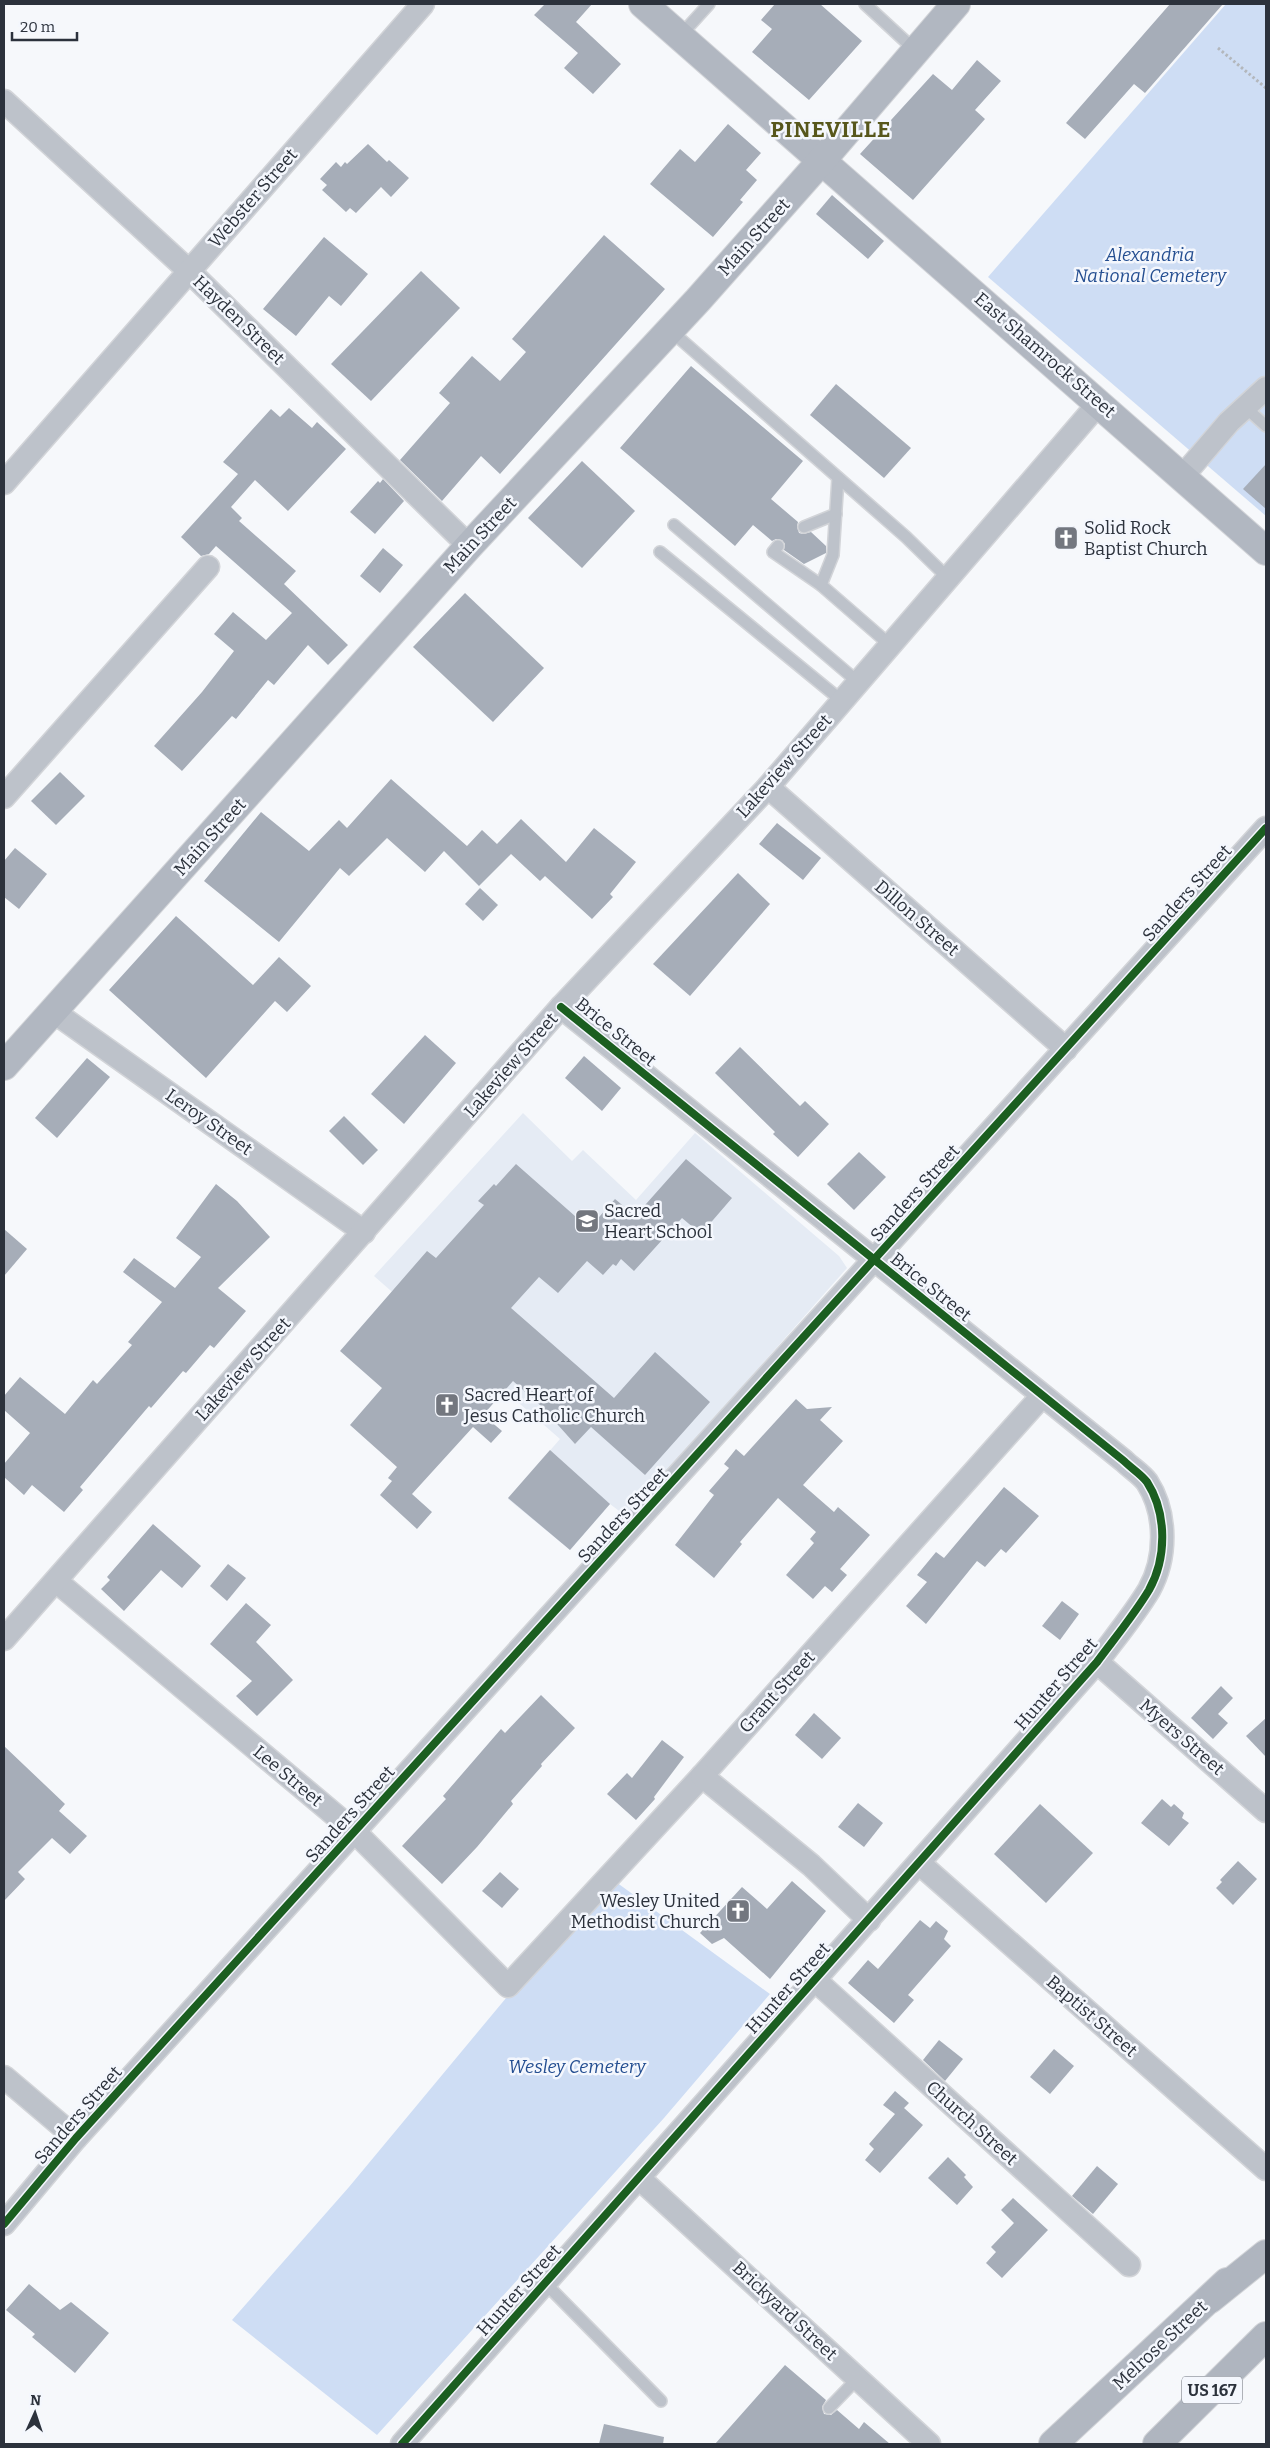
<svg xmlns="http://www.w3.org/2000/svg" width="1270" height="2448" font-family="Bitter,serif">
  <style>
    .built { fill: #e5ebf4 }
    .green { fill: #ceddf4 }
    .building { fill: #a6adb8 }
    .lines { fill: none; stroke-linecap: round; stroke-linejoin: round }
    .lane-casing { stroke: #d2d4d8; stroke-width: 14 }
    .street-casing { stroke: #d2d4d8; stroke-width: 25 }
    .secondary-casing { stroke: #d2d4d8; stroke-width: 30 }
    .highway-casing { stroke: #d2d4d8; stroke-width: 30 }
    .path { stroke: #b3b7bc; stroke-width: 3; stroke-dasharray: 2.5 2.5; stroke-linecap: butt }
    .lane { stroke: #bdc2ca; stroke-width: 11 }
    .street { stroke: #bdc2ca; stroke-width: 22 }
    .secondary { stroke: #b1b7c1; stroke-width: 28 }
    .highway { stroke: #afb5bf; stroke-width: 28 }
    .cycleway-casing { stroke: #f4f7fd; stroke-width: 11 }
    .cycleway { stroke: #1b5e20; stroke-width: 8 }
    .labels { text-anchor: middle; stroke-width: 5; stroke-linejoin: round; paint-order: stroke }
    .shield { fill: #f4f7fd; stroke: #686d76; stroke-width: 1 }
    .shield-label { font-size: 16px; font-weight: bold; fill: #2c323c }
    .street-label { font-size: 18px; fill: #2c323c; stroke: #f4f7fd }
    .park-label { font-size: 18px; font-style: italic; fill: #244e91; stroke: #f4f7fd }
    .poi-label { font-size: 18px; fill: #2c323c; stroke: #f4f7fd; text-anchor: start }
    .district-label { font-size: 22px; font-weight: bold; letter-spacing: 1px; fill: #57571c; stroke: #f4f7fd }
  </style>
  <rect width="100%" height="100%" fill="#f6f8fb"/>
  <path class="built" d="M523,1113L572,1161L583,1150L636,1200L695,1133L839,1256L847,1268L627,1517L610,1504L570,1550L508,1499L560,1439L374,1276Z"/>
  <g class="green">
    <path d="M1226,4H1266V516L988,277Z"/>
    <path d="M616,1882L770,1994L664,2118L377,2435L232,2320L349,2187L511,1992Z"/>
  </g>
  <g class="building">
    <path d="M545,4H592L576,22L621,64L593,94L564,68L578,53L534,15Z"/>
    <path d="M775,4H820L862,41L809,100L752,52L772,29L761,20Z"/>
    <path d="M1170,4H1223L1145,93L1134,84L1085,139L1066,123Z"/>
    <path d="M977,60L1001,81L975,110L985,119L913,200L860,154L933,74L952,90Z"/>
    <path d="M728,124L761,153L746,170L757,180L740,200L743,202L713,237L650,184L680,149L695,162Z"/>
    <path d="M368,144L387,162L389,160L409,178L391,197L381,187L356,213L350,208L346,212L322,190L327,185L320,179L336,162L341,167L345,162L347,164Z"/>
    <path d="M832,195L884,241L868,259L816,214Z"/>
    <path d="M604,235L665,289L500,474L481,456L442,501L400,460L450,403L439,393L472,356L500,381L526,352L512,339Z"/>
    <path d="M324,237L368,274L341,306L329,296L296,336L263,309Z"/>
    <path d="M421,271L460,308L371,401L331,364Z"/>
    <path d="M691,366L803,461L771,499L798,522L797,526L799,533L803,534L811,532L826,546V553L804,564L784,550L785,544L782,540L776,539L772,541L753,525L735,546L620,448Z"/>
    <path d="M836,384L911,448L884,478L810,415Z"/>
    <path d="M289,408L312,428L317,422L346,449L288,511L255,480L231,507L242,518L239,521L296,571L284,584L348,645L328,665L308,645L274,685L268,680L236,719L232,716L182,771L154,746L202,692L234,651L214,634L233,612L266,640L292,613L216,546L209,554L201,556L181,537L238,474L223,462L271,409L280,417Z"/>
    <path d="M582,461L635,511L582,568L528,518Z"/>
    <path d="M1266,464V509L1243,489Z"/>
    <path d="M383,479L404,501L375,534L350,512L378,481L380,483Z"/>
    <path d="M383,548L403,565L380,593L360,576Z"/>
    <path d="M465,593L544,668L493,722L413,647Z"/>
    <path d="M60,772L85,796L56,825L31,801Z"/>
    <path d="M391,779L467,846L482,830L497,844L521,819L566,862L594,828L636,862L610,894L613,897L592,919L545,876L540,881L511,854L479,886L444,851L425,872L387,838L349,876L340,868L279,942L204,881L261,812L309,851L339,820L347,828Z"/>
    <path d="M777,823L821,858L803,880L759,844Z"/>
    <path d="M15,848L47,874L19,909L4,897V861Z"/>
    <path d="M738,873L770,904L690,996L653,964Z"/>
    <path d="M480,888L498,905L483,921L465,904Z"/>
    <path d="M176,916L253,985L279,957L311,986L287,1012L275,1001L206,1078L109,990Z"/>
    <path d="M425,1035L456,1063L404,1124L371,1094Z"/>
    <path d="M740,1047L800,1106L805,1101L829,1124L798,1157L773,1134L775,1132L715,1073Z"/>
    <path d="M584,1056L621,1088L602,1111L565,1078Z"/>
    <path d="M87,1058L110,1077L57,1138L35,1118Z"/>
    <path d="M344,1116L378,1150L363,1165L329,1131Z"/>
    <path d="M859,1152L886,1177L854,1210L827,1184Z"/>
    <path d="M686,1159L732,1198L701,1234L682,1218L634,1271L621,1259L616,1266L613,1264L603,1275L587,1261L558,1293L539,1277L511,1308L614,1398L655,1352L710,1402L645,1475L591,1427L575,1444L541,1406L513,1381L483,1415L502,1431L491,1443L473,1427L412,1494L432,1512L417,1529L380,1495L392,1481L388,1478L397,1467L350,1425L382,1388L340,1351L427,1251L436,1258L484,1205L478,1201L494,1184L496,1186L516,1164L584,1224L587,1221L592,1225L615,1199L627,1209L630,1206L638,1213Z"/>
    <path d="M216,1184L237,1201L270,1237L218,1288L246,1311L214,1348L210,1345L186,1373L183,1371L151,1408L149,1406L80,1487L83,1490L64,1512L32,1485L24,1495L4,1477V1464L30,1433L4,1410V1396L20,1377L65,1414L93,1380L97,1384L132,1345L128,1342L162,1302L123,1272L134,1258L175,1288L201,1257L176,1238Z"/>
    <path d="M4,1229L27,1249L4,1276Z"/>
    <path d="M796,1399L807,1409L832,1407L820,1420L843,1441L803,1485L834,1512L838,1507L870,1535L840,1569L847,1575L832,1592L825,1586L813,1599L786,1575L814,1543L810,1539L816,1532L778,1498L740,1542L742,1544L714,1578L675,1545L714,1495L709,1491L729,1468L724,1464L736,1449L744,1456Z"/>
    <path d="M550,1450L610,1504L570,1550L508,1498Z"/>
    <path d="M1004,1487L1039,1516L1006,1553L1001,1549L985,1567L977,1561L926,1624L906,1606L927,1582L917,1575L936,1552L944,1558Z"/>
    <path d="M153,1524L201,1566L182,1588L161,1570L124,1611L101,1589L110,1580L107,1577Z"/>
    <path d="M228,1564L246,1578L227,1601L210,1586Z"/>
    <path d="M1062,1601L1079,1614L1060,1640L1042,1626Z"/>
    <path d="M246,1603L271,1625L256,1642L293,1680L257,1716L236,1696L252,1681L210,1644Z"/>
    <path d="M1221,1686L1233,1698L1218,1714L1228,1723L1213,1739L1191,1718Z"/>
    <path d="M541,1695L575,1728L541,1764L542,1766L511,1801L513,1804L477,1847L442,1884L402,1846L446,1799L443,1796L501,1729L505,1733Z"/>
    <path d="M814,1713L841,1738L822,1759L795,1735Z"/>
    <path d="M1266,1718V1757L1246,1736Z"/>
    <path d="M662,1740L684,1757L654,1797L655,1799L636,1820L607,1794L627,1773L632,1778Z"/>
    <path d="M4,1746L65,1804L59,1811L87,1836L70,1854L52,1838L18,1872L25,1879L4,1901Z"/>
    <path d="M1162,1799L1171,1807L1174,1804L1184,1813L1182,1818L1189,1823L1169,1846L1141,1823Z"/>
    <path d="M858,1803L883,1823L864,1847L838,1827Z"/>
    <path d="M1040,1804L1093,1853L1046,1903L994,1854Z"/>
    <path d="M1238,1861L1257,1879L1233,1905L1216,1888L1222,1882L1220,1880Z"/>
    <path d="M500,1872L519,1889L502,1908L482,1891Z"/>
    <path d="M792,1881L826,1911L770,1979L724,1938L712,1944L700,1933L742,1887L767,1909Z"/>
    <path d="M920,1920L930,1928L936,1921L948,1931L944,1939L951,1946L908,1995L914,2000L894,2023L848,1983L868,1960L878,1969Z"/>
    <path d="M939,2040L963,2059L945,2081L923,2060Z"/>
    <path d="M1054,2049L1074,2066L1050,2094L1030,2077Z"/>
    <path d="M895,2091L909,2103L904,2108L923,2125L880,2173L865,2160L874,2149L869,2144L895,2114L883,2105Z"/>
    <path d="M948,2157L966,2175L964,2177L973,2187L957,2205L928,2178Z"/>
    <path d="M1097,2166L1118,2184L1093,2214L1072,2196Z"/>
    <path d="M1013,2198L1048,2230L1002,2278L986,2263L996,2252L991,2247L1014,2223L1001,2210Z"/>
    <path d="M29,2284L60,2310L71,2302L109,2333L75,2373L32,2337L35,2334L6,2310Z"/>
    <path d="M785,2365L826,2400L822,2407L824,2414L831,2415L837,2410L859,2429L864,2422L890,2444H715Z"/>
    <path d="M604,2424L664,2437L663,2444H599Z"/>
  </g>
  <g class="lines">
    <defs>
      <g id="lane">
        <path d="M865,4L916,51"/>
        <path d="M680,36L709,4"/>
        <path d="M670,330L906,537L948,578"/>
        <path d="M1246,408L1266,426"/>
        <path d="M838,478L833,555L821,585L890,645"/>
        <path d="M674,525L858,682"/>
        <path d="M804,527L836,514"/>
        <path d="M778,546L773,552L821,585"/>
        <path d="M660,552L842,701"/>
        <path d="M545,2283L661,2401"/>
        <path d="M829,2408L858,2378"/>
      </g>
      <g id="street">
        <path d="M4,101L189,271L469,546"/>
        <path d="M1182,477L1229,422L1266,388"/>
        <path d="M4,483L423,4"/>
        <path d="M768,787L1066,1049"/>
        <path d="M4,797L208,567"/>
        <path d="M54,1012L364,1232"/>
        <path d="M56,1581L354,1831L508,1986L702,1776L1042,1396"/>
        <path d="M4,1639L561,1007L768,787L1099,403"/>
        <path d="M1097,1662L1266,1811"/>
        <path d="M702,1776L811,1865L869,1920"/>
        <path d="M919,1863L1266,2169"/>
        <path d="M815,1980L1129,2265"/>
        <path d="M4,2077L76,2138"/>
        <path d="M639,2178L929,2444"/>
        <path d="M4,2224L76,2138L1266,828"/>
        <path d="M402,2444L1097,1662C1114,1639 1134,1615 1149,1590C1167,1558 1167,1513 1147,1482C1141,1474 1131,1468 1124,1461L561,1007"/>
      </g>
      <g id="secondary">
        <path d="M643,4L1266,551"/>
        <path d="M4,1066L469,546L698,300L823,159L956,4"/>
        <path d="M1053,2444L1227,2282"/>
      </g>
      <g id="highway">
        <path d="M1210,2299L1266,2254"/>
        <path d="M1157,2444L1266,2336"/>
      </g>
    </defs>
    <use href="#lane" class="lane-casing"/>
    <use href="#street" class="street-casing"/>
    <use href="#secondary" class="secondary-casing"/>
    <use href="#highway" class="highway-casing"/>
    <path class="path" d="M1218,48L1266,88"/>
    <use href="#lane" class="lane"/>
    <use href="#street" class="street"/>
    <use href="#secondary" class="secondary"/>
    <use href="#highway" class="highway"/>
    <defs>
      <g id="cycleway">
        <path d="M4,2224L76,2138L1266,828"/>
        <path d="M402,2444L1097,1662C1114,1639 1134,1615 1149,1590C1167,1558 1167,1513 1147,1482C1141,1474 1131,1468 1124,1461L561,1007"/>
      </g>
    </defs>
    <use href="#cycleway" class="cycleway-casing"/>
    <use href="#cycleway" class="cycleway"/>
  </g>
  <defs>
    <symbol id="church-square" viewBox="-11 -11 22 22"><rect x="-9" y="-9" width="18" height="18" rx="4" fill="#73777f" stroke="#f4f7fd"/><path d="M-1.2-6h2.4v3.5h3.3v2.4h-3.3V6h-2.4V-.1h-3.3v-2.4h3.3Z" fill="#fff"/></symbol>
    <symbol id="school-square" viewBox="-11 -11 22 22"><rect x="-9" y="-9" width="18" height="18" rx="4" fill="#73777f" stroke="#f4f7fd"/><path d="M0-5L7-2L0 1L-7-2ZM-4 1L0 2.5L4 1V4Q0 6-4 4Z" fill="#fff"/></symbol>
  </defs>
  <g fill-rule="evenodd">
    <use href="#church-square" x="1052" y="524" width="28" height="28"/>
    <use href="#school-square" x="573" y="1207" width="28" height="28"/>
    <use href="#church-square" x="433" y="1391" width="28" height="28"/>
    <use href="#church-square" x="724" y="1897" width="28" height="28"/>
  </g>
  <g class="labels">
    <rect class="shield" x="1182" y="2376.5" width="60" height="27" rx="4"/>
    <g class="shield-label">
      <text x="1212" y="2396">US 167</text>
    </g>
    <g class="street-label">
      <text transform="translate(253 198) rotate(-49)" y="6">Webster Street</text>
      <text transform="translate(754 237) rotate(-48)" y="6">Main Street</text>
      <text transform="translate(239 320) rotate(44)" y="6">Hayden Street</text>
      <text transform="translate(1045 355) rotate(41)" y="6">East Shamrock Street</text>
      <text transform="translate(480 535) rotate(-47)" y="6">Main Street</text>
      <text transform="translate(784 766) rotate(-48)" y="6">Lakeview Street</text>
      <text transform="translate(210 837) rotate(-48)" y="6">Main Street</text>
      <text transform="translate(1187 893) rotate(-48)" y="6">Sanders Street</text>
      <text transform="translate(917 918) rotate(41)" y="6">Dillon Street</text>
      <text transform="translate(616 1032) rotate(39)" y="6">Brice Street</text>
      <text transform="translate(511 1065) rotate(-49)" y="6">Lakeview Street</text>
      <text transform="translate(209 1122) rotate(35)" y="6">Leroy Street</text>
      <text transform="translate(915 1193) rotate(-48)" y="6">Sanders Street</text>
      <text transform="translate(931 1287) rotate(39)" y="6">Brice Street</text>
      <text transform="translate(243 1369) rotate(-48)" y="6">Lakeview Street</text>
      <text transform="translate(623 1515) rotate(-47)" y="6">Sanders Street</text>
      <text transform="translate(1056 1684) rotate(-49)" y="6">Hunter Street</text>
      <text transform="translate(777 1692) rotate(-48)" y="6">Grant Street</text>
      <text transform="translate(1182 1737) rotate(41)" y="6">Myers Street</text>
      <text transform="translate(288 1776) rotate(40)" y="6">Lee Street</text>
      <text transform="translate(350 1814) rotate(-48)" y="6">Sanders Street</text>
      <text transform="translate(788 1988) rotate(-48)" y="6">Hunter Street</text>
      <text transform="translate(1092 2016) rotate(41)" y="6">Baptist Street</text>
      <text transform="translate(78 2115) rotate(-49)" y="6">Sanders Street</text>
      <text transform="translate(972 2123) rotate(42)" y="6">Church Street</text>
      <text transform="translate(519 2290) rotate(-48)" y="6">Hunter Street</text>
      <text transform="translate(785 2311) rotate(43)" y="6">Brickyard Street</text>
      <text transform="translate(1160 2345) rotate(-43)" y="6">Melrose Street</text>
    </g>
    <g class="park-label">
      <text x="1150" y="261">Alexandria<tspan x="1150" dy="21">National Cemetery</tspan></text>
      <text x="577" y="2073">Wesley Cemetery</text>
    </g>
    <g class="poi-label">
      <text x="1084" y="534">Solid Rock<tspan x="1084" dy="21">Baptist Church</tspan></text>
      <text x="604" y="1217">Sacred<tspan x="604" dy="21">Heart School</tspan></text>
      <text x="464" y="1401">Sacred Heart of<tspan x="464" dy="21">Jesus Catholic Church</tspan></text>
      <text x="720" y="1907" text-anchor="end">Wesley United<tspan x="720" dy="21">Methodist Church</tspan></text>
    </g>
    <g class="district-label">
      <text x="831" y="137">PINEVILLE</text>
    </g>
  </g>
  <rect width="1270" height="2448" fill="none" stroke="#2c323c" stroke-width="10"/>
  <g transform="translate(35 2413) rotate(3)" stroke="#f4f7fd" stroke-width="4" paint-order="stroke">
  <path d="M0-4L9 19L0 12L-9 19Z" fill="#2c323c"/>
  <text y="-8" font-size="14" font-weight="bold" text-anchor="middle" fill="#2c323c">N</text>
  </g>
  <path d="M12 32v8h65v-8" fill="none" stroke="#2c323c" stroke-width="2.5"/>
  <text x="20" y="32" font-size="15" fill="#2c323c" stroke="#f4f7fd" stroke-width="4" paint-order="stroke">20 m</text>
</svg>
